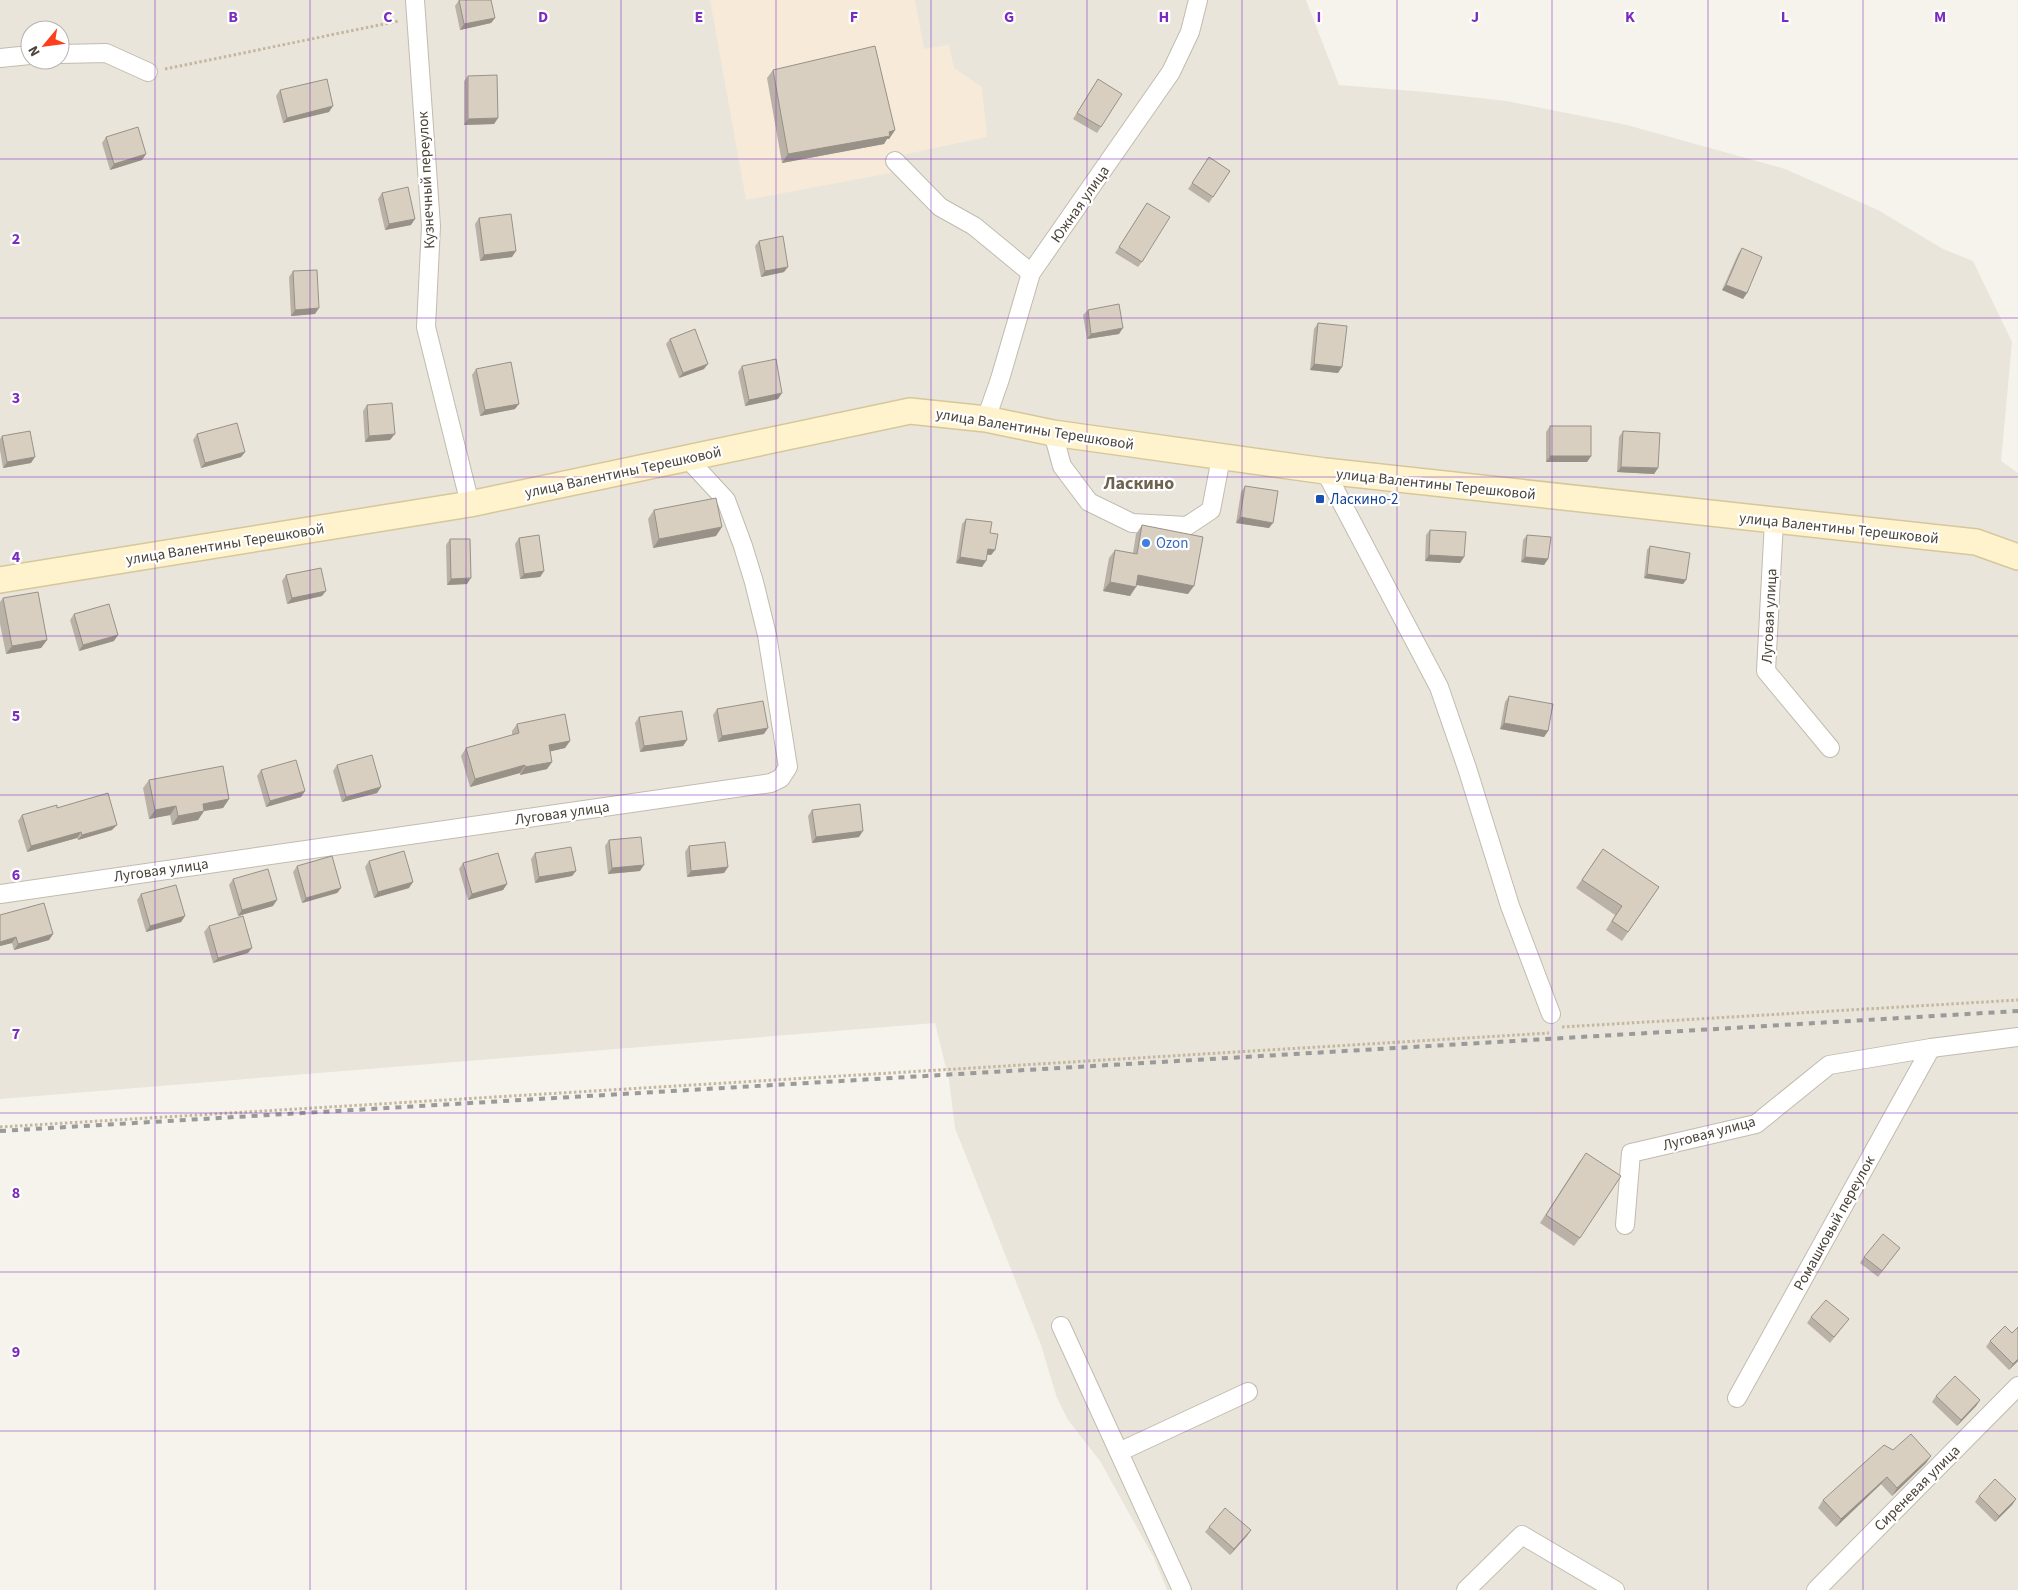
<svg xmlns="http://www.w3.org/2000/svg" width="2018" height="1590" font-family="'Source Sans 3',sans-serif">
  <style>
    .residential { fill: #eae5da; fill-rule: evenodd }
    .commercial { fill: #f7ead8 }
    .lines { fill: none; stroke-linecap: round; stroke-linejoin: round }
    .street-casing { stroke: #c2bbae; stroke-width: 20 }
    .secondary-casing { stroke: #d6c79b; stroke-width: 28 }
    .path { stroke: #c4b79f; stroke-width: 3; stroke-dasharray: 2.5 2.5; stroke-linecap: butt }
    .street { stroke: #fff; stroke-width: 18 }
    .secondary { stroke: #fff3cd; stroke-width: 25 }
    .rail { stroke: #9a9a9a; stroke-width: 4; stroke-dasharray: 6 6; stroke-linecap: butt }
    .wall { fill: #bab2a6 }
    .shaded-wall { fill: #979187 }
    .building { fill: #d8cfc1; stroke: #979187 }
    .grid { fill: none; stroke: #7b2cbf; stroke-width: 1; stroke-opacity: 0.55 }
    .transit-dot { fill: #1a4fb4; stroke: #fff; stroke-width: 2 }
    .shop-dot { fill: #3f7fe0; stroke: #fff; stroke-width: 2 }
    .labels { text-anchor: middle; stroke-width: 4.5; stroke-linejoin: round; paint-order: stroke }
    .street-label { font-size: 15px; fill: #4b4439; stroke: #fff }
    .transit-label { font-size: 15px; fill: #164399; stroke: #fff; text-anchor: start }
    .shop-label { font-size: 15px; fill: #366cbe; stroke: #fff; text-anchor: start }
    .quarter-label { font-size: 18px; font-weight: bold; fill: #6e6250; stroke: #fff }
    .grid-label { font-size: 16px; text-anchor: middle; font-weight: bold; fill: #7b2cbf; stroke: #fff; stroke-width: 4.5; stroke-linejoin: round; paint-order: stroke }
  </style>
  <rect width="100%" height="100%" fill="#f6f3ec"/>
  <path class="residential" d="M0,0H1306L1339,85L1426,92L1506,101L1627,125L1785,169L1878,210L1943,249L1973,261L2012,342L2001,461L2018,473V1590H1167L1154,1558L1100,1461L1068,1420L1057,1398L1041,1345L955,1128L949,1080L935,1023L0,1099ZM30,30H60V60H30Z"/>
  <path class="commercial" d="M710,0H915L924,49L949,45L954,68L982,87L987,137L897,156L889,164L891,173L746,200Z"/>
  <g class="lines">
    <defs>
      <g id="street">
        <path d="M415,0L431,226L426,327L470,504"/>
        <path d="M60,54L106,53L148,72"/>
        <path d="M0,58L30,55"/>
        <path d="M895,161L940,207L974,226L1031,273"/>
        <path d="M986,419L1000,379L1031,273L1171,72L1190,32L1198,0"/>
        <path d="M1053,433L1062,466L1089,502L1132,523L1187,526L1211,510L1221,458"/>
        <path d="M1325,471L1439,687L1467,768L1510,906L1551,1014"/>
        <path d="M1774,521L1766,671L1830,748"/>
        <path d="M0,894L771,783L781,778L788,767L767,635L754,582L743,546L726,500L687,458"/>
        <path d="M1625,1225L1631,1153L1756,1124L1829,1065L1931,1048L2018,1037"/>
        <path d="M1061,1326L1182,1590"/>
        <path d="M1737,1398L1931,1048"/>
        <path d="M1119,1452L1248,1392"/>
        <path d="M1466,1590L1522,1535L1615,1590"/>
        <path d="M1816,1590L2018,1386"/>
      </g>
      <path id="secondary" d="M0,580L470,504L910,411L986,419L1053,433L1325,471L1976,542L2018,557"/>
    </defs>
    <use href="#street" class="street-casing"/>
    <use href="#secondary" class="secondary-casing"/>
    <g class="path">
      <path d="M165,69L399,21"/>
      <path d="M1562,1027L2018,1000"/>
      <path d="M0,1127L1549,1033"/>
    </g>
    <use href="#street" class="street"/>
    <use href="#secondary" class="secondary"/>
    <path class="rail" d="M0,1131L2018,1011"/>
  </g>
  <g class="wall">
    <path d="M459,0L495,18L491,23L460,30L455,6Z"/>
    <path d="M773,70L895,130L889,139H887L884,144L782,163L767,78Z"/>
    <path d="M468,76L498,118L494,124L464,125V81Z"/>
    <path d="M1098,79L1101,127L1097,133L1073,119Z"/>
    <path d="M280,90L329,112L283,123L276,96Z"/>
    <path d="M106,137L146,154L142,160L110,170L102,143Z"/>
    <path d="M1209,157L1230,171L1209,203L1188,189Z"/>
    <path d="M382,193L411,225L385,230L378,199Z"/>
    <path d="M1143,209L1142,262L1138,267L1115,253Z"/>
    <path d="M479,218L512,257L480,261L475,224Z"/>
    <path d="M759,241L784,272L761,277L755,246Z"/>
    <path d="M1742,248L1747,293L1743,299L1722,290L1738,254Z"/>
    <path d="M293,271L315,314L291,316L289,277Z"/>
    <path d="M1088,310L1119,334L1087,339L1083,315Z"/>
    <path d="M1318,323L1338,373L1310,370L1314,329Z"/>
    <path d="M670,339L704,369L679,378L666,344Z"/>
    <path d="M742,366L778,399L745,406L738,372Z"/>
    <path d="M476,369L515,409L480,416L472,375Z"/>
    <path d="M367,405L390,440L365,442L363,411Z"/>
    <path d="M1550,426L1591,456L1587,462H1546V432Z"/>
    <path d="M1623,431L1658,468L1654,474L1617,472L1619,437Z"/>
    <path d="M197,434L245,452L241,457L201,468L193,440Z"/>
    <path d="M2,436L31,463L3,468L0,450V439Z"/>
    <path d="M1245,486L1269,528L1236,523L1241,492Z"/>
    <path d="M654,510L716,536L653,548L648,519Z"/>
    <path d="M966,519L990,533L995,550L991,555H987L982,567L956,563L962,524Z"/>
    <path d="M1142,525L1188,594L1136,585L1130,596L1103,591L1109,558L1115,550L1133,553L1136,534Z"/>
    <path d="M1430,530L1464,557L1460,563L1425,561L1426,535Z"/>
    <path d="M1527,535L1548,559L1544,565L1521,562L1523,540Z"/>
    <path d="M519,538L544,571L540,577L520,579L515,544Z"/>
    <path d="M450,539L467,584L447,585L446,545Z"/>
    <path d="M1650,546L1686,580L1683,584L1644,578L1647,550Z"/>
    <path d="M286,575L322,596L287,604L282,581Z"/>
    <path d="M3,598L47,640L41,648L6,654L0,624V602Z"/>
    <path d="M74,614L114,641L79,651L70,620Z"/>
    <path d="M1509,696L1548,731L1544,737L1500,729L1505,702Z"/>
    <path d="M717,709L764,734L718,742L713,715Z"/>
    <path d="M639,717L687,740L683,746L640,752L635,723Z"/>
    <path d="M517,724L570,741L565,748L550,751L552,762L547,769L520,775V773L470,787L461,756L466,748L512,735V731Z"/>
    <path d="M337,765L381,787L377,793L342,802L333,771Z"/>
    <path d="M261,770L305,791L301,797L266,807L257,776Z"/>
    <path d="M149,780L229,799L223,808L204,811L198,820L172,825L170,815L149,819L143,788Z"/>
    <path d="M57,808L112,830L78,840L77,838L27,852L18,821L22,815Z"/>
    <path d="M812,810L859,837L812,843L808,816Z"/>
    <path d="M609,840L640,871L608,874L605,846Z"/>
    <path d="M689,846L728,867L724,873L687,877L685,852Z"/>
    <path d="M1603,849L1659,887L1622,941L1606,930L1615,915L1576,888Z"/>
    <path d="M535,853L576,871L572,876L535,883L531,859Z"/>
    <path d="M369,861L409,888L374,898L365,867Z"/>
    <path d="M463,863L507,884L503,890L468,900L459,869Z"/>
    <path d="M297,866L341,888L337,893L302,903L293,872Z"/>
    <path d="M233,879L273,906L238,916L229,885Z"/>
    <path d="M141,894L185,916L181,922L146,932L137,900Z"/>
    <path d="M0,915L53,934L49,940L14,950L12,943L0,946Z"/>
    <path d="M209,926L248,953L213,963L204,932Z"/>
    <path d="M1580,1161V1238L1574,1246L1540,1223Z"/>
    <path d="M1900,1248L1878,1277L1860,1263L1864,1257Z"/>
    <path d="M1811,1317L1849,1319L1830,1343L1807,1323Z"/>
    <path d="M2018,1327V1361L2009,1370L1986,1347L1990,1341L2012,1333Z"/>
    <path d="M1936,1396L1980,1400L1976,1406L1957,1426L1932,1402Z"/>
    <path d="M1893,1450L1931,1456L1926,1463L1892,1496L1881,1484L1836,1527L1818,1508L1823,1500Z"/>
    <path d="M1979,1496L2016,1499L2012,1505L1995,1522L1975,1502Z"/>
    <path d="M1209,1527L1251,1530L1230,1555L1205,1532Z"/>
  </g>
  <g class="shaded-wall">
    <path d="M495,18L491,23L460,30L464,24Z"/>
    <path d="M333,106L329,112L283,123L287,118Z"/>
    <path d="M498,118L494,124L464,125L468,119Z"/>
    <path d="M895,130L889,139H887L884,144L782,163L788,154Z"/>
    <path d="M146,154L142,160L110,170L114,164Z"/>
    <path d="M415,219L411,225L385,230L389,224Z"/>
    <path d="M516,251L512,257L480,261L484,255Z"/>
    <path d="M788,267L784,272L761,277L765,271Z"/>
    <path d="M1726,285L1747,293L1743,299L1722,290Z"/>
    <path d="M319,308L315,314L291,316L295,310Z"/>
    <path d="M1123,328L1119,334L1087,339L1091,334Z"/>
    <path d="M708,364L704,369L679,378L683,373Z"/>
    <path d="M1314,364L1342,367L1338,373L1310,370Z"/>
    <path d="M782,393L778,399L745,406L749,400Z"/>
    <path d="M519,404L515,409L480,416L485,410Z"/>
    <path d="M395,434L390,440L365,442L369,436Z"/>
    <path d="M245,452L241,457L201,468L205,463Z"/>
    <path d="M1550,456H1591L1587,462H1546Z"/>
    <path d="M35,457L31,463L3,468L7,462Z"/>
    <path d="M1621,467L1658,468L1654,474L1617,472Z"/>
    <path d="M1240,517L1273,523L1269,528L1236,523Z"/>
    <path d="M722,527L716,536L653,548L659,539Z"/>
    <path d="M988,549L995,550L991,555L984,554Z"/>
    <path d="M1429,555L1464,557L1460,563L1425,561Z"/>
    <path d="M960,557L986,561L982,567L956,563Z"/>
    <path d="M1525,557L1548,559L1544,565L1521,562Z"/>
    <path d="M544,571L540,577L520,579L524,574Z"/>
    <path d="M1647,574L1686,580L1683,584L1644,578Z"/>
    <path d="M1138,575L1194,586L1188,594L1132,584Z"/>
    <path d="M471,578L467,584L447,585L451,579Z"/>
    <path d="M1110,582L1136,587L1130,596L1103,591Z"/>
    <path d="M326,591L322,596L287,604L292,598Z"/>
    <path d="M118,635L114,641L79,651L83,645Z"/>
    <path d="M47,640L41,648L6,654L12,646Z"/>
    <path d="M1504,723L1548,731L1544,737L1500,729Z"/>
    <path d="M768,728L764,734L718,742L722,736Z"/>
    <path d="M687,740L683,746L640,752L644,746Z"/>
    <path d="M570,741L565,748L544,753L549,745Z"/>
    <path d="M552,762L547,769L520,775L525,767Z"/>
    <path d="M525,765L520,773L470,787L475,779Z"/>
    <path d="M381,787L377,793L342,802L346,797Z"/>
    <path d="M305,791L301,797L266,807L270,801Z"/>
    <path d="M229,799L223,808L197,812L203,804Z"/>
    <path d="M176,806L170,815L149,819L155,810Z"/>
    <path d="M204,811L198,820L172,825L178,816Z"/>
    <path d="M117,825L112,830L78,840L82,835Z"/>
    <path d="M863,831L859,837L812,843L816,837Z"/>
    <path d="M81,832L77,838L27,852L31,846Z"/>
    <path d="M644,865L640,871L608,874L612,868Z"/>
    <path d="M728,867L724,873L687,877L691,871Z"/>
    <path d="M576,871L572,876L535,883L539,877Z"/>
    <path d="M413,882L409,888L374,898L378,892Z"/>
    <path d="M507,884L503,890L468,900L472,894Z"/>
    <path d="M341,888L337,893L302,903L306,898Z"/>
    <path d="M277,900L273,906L238,916L242,910Z"/>
    <path d="M185,916L181,922L146,932L150,926Z"/>
    <path d="M53,934L49,940L14,950L18,944Z"/>
    <path d="M16,937L12,943L0,946V942Z"/>
    <path d="M252,948L248,953L213,963L218,958Z"/>
    <path d="M2018,1359V1361L2009,1370L2013,1364Z"/>
    <path d="M1980,1400L1976,1406L1957,1426L1961,1420Z"/>
    <path d="M1931,1456L1926,1463L1892,1496L1897,1488Z"/>
    <path d="M1887,1477L1881,1484L1836,1527L1841,1519Z"/>
    <path d="M2016,1499L2012,1505L1995,1522L1999,1516Z"/>
    <path d="M1251,1530L1247,1536L1230,1555L1234,1549Z"/>
  </g>
  <g class="building">
    <path d="M459,0H491L495,18L464,24Z"/>
    <path d="M875,46L895,130L889,132L890,136L788,154L773,70Z"/>
    <path d="M497,75L498,118L468,119V76Z"/>
    <path d="M327,79L333,106L287,118L280,90Z"/>
    <path d="M1098,79L1122,94L1101,127L1077,113Z"/>
    <path d="M138,127L146,154L114,164L106,137Z"/>
    <path d="M1209,157L1230,171L1213,197L1192,183Z"/>
    <path d="M408,187L415,219L389,224L382,193Z"/>
    <path d="M1147,203L1170,217L1142,262L1119,247Z"/>
    <path d="M511,214L516,251L484,255L479,218Z"/>
    <path d="M783,236L788,267L765,271L759,241Z"/>
    <path d="M1742,248L1762,257L1747,293L1726,285Z"/>
    <path d="M317,270L319,308L295,310L293,271Z"/>
    <path d="M1119,304L1123,328L1091,334L1088,310Z"/>
    <path d="M1318,323L1347,326L1342,367L1314,364Z"/>
    <path d="M695,329L708,364L683,373L670,339Z"/>
    <path d="M776,359L782,393L749,400L742,366Z"/>
    <path d="M511,362L519,404L485,410L476,369Z"/>
    <path d="M392,403L395,434L369,436L367,405Z"/>
    <path d="M237,423L245,452L205,463L197,434Z"/>
    <rect x="1550" y="426" width="41" height="30"/>
    <path d="M30,431L35,457L7,462L2,436Z"/>
    <path d="M1623,431L1660,433L1658,468L1621,467Z"/>
    <path d="M1245,486L1278,491L1273,523L1240,517Z"/>
    <path d="M716,498L722,527L659,539L654,510Z"/>
    <path d="M966,519L992,522L990,533L998,534L995,550L988,549L986,561L960,557Z"/>
    <path d="M1142,525L1203,537L1194,586L1138,575L1136,587L1110,582L1115,550L1137,554Z"/>
    <path d="M1430,530L1466,532L1464,557L1429,555Z"/>
    <path d="M539,535L544,571L524,574L519,538Z"/>
    <path d="M1527,535L1551,537L1548,559L1525,557Z"/>
    <path d="M450,539H470L471,578L451,579Z"/>
    <path d="M1650,546L1690,553L1686,580L1647,574Z"/>
    <path d="M321,568L326,591L292,598L286,575Z"/>
    <path d="M38,592L47,640L12,646L3,598Z"/>
    <path d="M109,604L118,635L83,645L74,614Z"/>
    <path d="M1509,696L1553,704L1548,731L1504,723Z"/>
    <path d="M763,701L768,728L722,736L717,709Z"/>
    <path d="M682,711L687,740L644,746L639,717Z"/>
    <path d="M565,714L570,741L549,745L552,762L525,767V765L475,779L466,748L519,733L517,724Z"/>
    <path d="M372,755L381,787L346,797L337,765Z"/>
    <path d="M296,760L305,791L270,801L261,770Z"/>
    <path d="M223,766L229,799L203,804L204,811L178,816L176,806L155,810L149,780Z"/>
    <path d="M108,793L117,825L82,835L81,832L31,846L22,815L57,805V808Z"/>
    <path d="M860,804L863,831L816,837L812,810Z"/>
    <path d="M641,837L644,865L612,868L609,840Z"/>
    <path d="M725,842L728,867L691,871L689,846Z"/>
    <path d="M571,847L576,871L539,877L535,853Z"/>
    <path d="M1603,849L1659,887L1628,932L1612,921L1622,906L1582,880Z"/>
    <path d="M404,851L413,882L378,892L369,861Z"/>
    <path d="M498,853L507,884L472,894L463,863Z"/>
    <path d="M332,856L341,888L306,898L297,866Z"/>
    <path d="M268,869L277,900L242,910L233,879Z"/>
    <path d="M176,885L185,916L150,926L141,894Z"/>
    <path d="M44,903L53,934L18,944L16,937L0,942V915Z"/>
    <path d="M243,916L252,948L218,958L209,926Z"/>
    <path d="M1586,1153L1621,1176L1580,1238L1546,1215Z"/>
    <path d="M1883,1234L1900,1248L1882,1271L1864,1257Z"/>
    <path d="M1826,1300L1849,1319L1834,1337L1811,1317Z"/>
    <path d="M2005,1326L2012,1333L2018,1327V1359L2013,1364L1990,1341Z"/>
    <path d="M1955,1376L1980,1400L1961,1420L1936,1396Z"/>
    <path d="M1911,1434L1931,1456L1897,1488L1887,1477L1841,1519L1823,1500L1884,1445L1893,1450Z"/>
    <path d="M1995,1479L2016,1499L1999,1516L1979,1496Z"/>
    <path d="M1225,1508L1251,1530L1234,1549L1209,1527Z"/>
  </g>
  <path class="grid" d="M155,0V1590M310,0V1590M466,0V1590M621,0V1590M776,0V1590M931,0V1590M1087,0V1590M1242,0V1590M1397,0V1590M1552,0V1590M1708,0V1590M1863,0V1590M0,159H2018M0,318H2018M0,477H2018M0,636H2018M0,795H2018M0,954H2018M0,1113H2018M0,1272H2018M0,1431H2018"/>
  <rect class="transit-dot" x="1315" y="494" width="10" height="10" rx="2.5"/>
  <circle class="shop-dot" cx="1146" cy="543" r="5"/>
  <g class="labels">
    <g class="street-label">
      <text transform="translate(426 180) rotate(-93)" y="5">Кузнечный переулок</text>
      <text transform="translate(1080 204) rotate(-55)" y="5">Южная улица</text>
      <text transform="translate(1035 429) rotate(9)" y="5">улица Валентины Терешковой</text>
      <text transform="translate(623 472) rotate(-12)" y="5">улица Валентины Терешковой</text>
      <text transform="translate(1436 484) rotate(6)" y="5">улица Валентины Терешковой</text>
      <text transform="translate(1839 528) rotate(6)" y="5">улица Валентины Терешковой</text>
      <text transform="translate(225 544) rotate(-9)" y="5">улица Валентины Терешковой</text>
      <text transform="translate(1769 616) rotate(-87)" y="5">Луговая улица</text>
      <text transform="translate(562 813) rotate(-8)" y="5">Луговая улица</text>
      <text transform="translate(161 870) rotate(-8)" y="5">Луговая улица</text>
      <text transform="translate(1709 1133) rotate(-15)" y="5">Луговая улица</text>
      <text transform="translate(1834 1223) rotate(-61)" y="5">Ромашковый переулок</text>
      <text transform="translate(1917 1488) rotate(-45)" y="5">Сиреневая улица</text>
    </g>
    <g class="transit-label">
      <text x="1330" y="504">Ласкино-2</text>
    </g>
    <g class="shop-label">
      <text x="1156" y="548">Ozon</text>
    </g>
    <g class="quarter-label">
      <text x="1139" y="489">Ласкино</text>
    </g>
  </g>
  <g class="grid-label">
    <text x="233" y="22">B</text>
    <text x="388" y="22">C</text>
    <text x="543" y="22">D</text>
    <text x="699" y="22">E</text>
    <text x="854" y="22">F</text>
    <text x="1009" y="22">G</text>
    <text x="1164" y="22">H</text>
    <text x="1319" y="22">I</text>
    <text x="1475" y="22">J</text>
    <text x="1630" y="22">K</text>
    <text x="1785" y="22">L</text>
    <text x="1940" y="22">M</text>
    <text x="16" y="244">2</text>
    <text x="16" y="403">3</text>
    <text x="16" y="562">4</text>
    <text x="16" y="721">5</text>
    <text x="16" y="880">6</text>
    <text x="16" y="1039">7</text>
    <text x="16" y="1198">8</text>
    <text x="16" y="1357">9</text>
  </g>
  <g transform="translate(45 45) rotate(241)"><circle r="24" fill="#ffffff" stroke="#b7b4b0"/>
  <path d="M0-4L9 19L0 12L-9 19Z" fill="#fc3f1d"/>
  <text y="-8" font-size="14" font-weight="bold" text-anchor="middle" fill="#4b4439">N</text>
  </g>
</svg>
